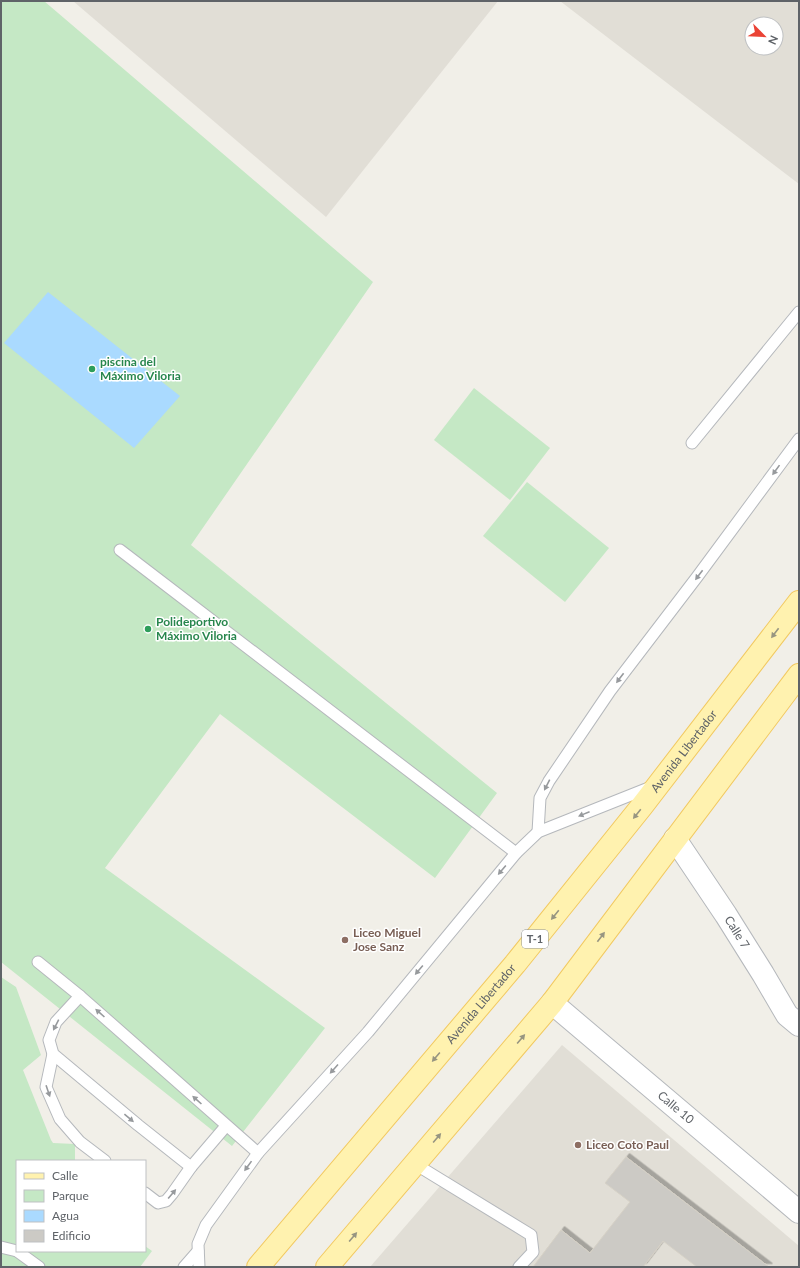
<svg xmlns="http://www.w3.org/2000/svg" width="800" height="1268" font-family="Lato,sans-serif">
  <style>
    .education { fill: #e1ded6; fill-rule: evenodd }
    .green { fill: #c5e8c5 }
    .water { fill: #aadaff }
    .building { fill: #cccac5; stroke: #d6d1c6; filter: url(#shadow) }
    .lines { fill: none; stroke-linecap: round; stroke-linejoin: round }
    .service-casing { stroke: #b5b8bc; stroke-width: 13 }
    .minor-casing { stroke: #b5b8bc; stroke-width: 24 }
    .primary-casing { stroke: #f2c960; stroke-width: 24 }
    .service { stroke: #fff; stroke-width: 11 }
    .minor { stroke: #fff; stroke-width: 22 }
    .primary { stroke: #fff2af; stroke-width: 22 }
    .oneway { fill: #979a9d }
    .oneway2 { fill: #979581 }
    .leisure-dot { fill: #2e9e5b; stroke: #fff; stroke-width: 1.5 }
    .education-dot { fill: #8d6e63; stroke: #fff; stroke-width: 1.5 }
    .labels { text-anchor: middle; stroke-width: 3; stroke-linejoin: round; paint-order: stroke }
    .shield { fill: #fff; stroke: #8f9295; stroke-width: 1 }
    .shield-label { font-size: 11px; font-weight: bold; fill: #5f6368 }
    .leisure-label { font-size: 12px; font-weight: bold; fill: #27864d; stroke: #fff; text-anchor: start }
    .street-label { font-size: 12px; fill: #5f6368; stroke: #fff }
    .education-label { font-size: 12px; font-weight: bold; fill: #785e54; stroke: #fff; text-anchor: start }
  </style>
  <defs>
    <filter id="shadow"><feDropShadow dx="3.5" dy="-3.5" stdDeviation="0" flood-color="#0004"/></filter>
  </defs>
  <rect width="100%" height="100%" fill="#f1efe8"/>
  <g class="education">
    <path d="M73,1H498L326,217Z"/>
    <path d="M560,1H799V184ZM752,24H776V48H752Z"/>
    <path d="M562,1045L799,1246V1267H370Z"/>
  </g>
  <g class="green">
    <path d="M1,1H44L373,282L191,545L497,793L435,878L220,714L105,868L325,1028L232,1146L1,962Z"/>
    <path d="M474,388L550,448L510,500L434,440Z"/>
    <path d="M527,482L609,548L565,602L483,536Z"/>
    <path d="M1,977L16,987L41,1055L23,1070L51,1140L53,1143L75,1144V1161H17V1251H145V1246L152,1251L140,1267H1Z"/>
  </g>
  <path class="water" d="M48,292L180,396L134,448L4,343Z"/>
  <path class="building" d="M626,1157L769,1267H697L663,1241L643,1267H533L561,1230L590,1253L630,1202L605,1183Z"/>
  <g class="lines">
    <defs>
      <g id="service">
        <path d="M692,443L799,312"/>
        <path d="M120,550L516,853"/>
        <path d="M538,832L540,798L549,781L610,691L697,577L799,439"/>
        <path d="M38,962L80,996L258,1153"/>
        <path d="M80,996L56,1022L49,1040L53,1054L138,1125L191,1167L226,1126"/>
        <path d="M53,1054L46,1087L60,1119L80,1142L105,1161"/>
        <path d="M415,1164L531,1235L533,1252L519,1267"/>
        <path d="M145,1193L158,1203L166,1201L172,1194L191,1167"/>
        <path d="M1,1247L17,1251"/>
        <path d="M17,1251L39,1267"/>
        <path d="M184,1267L198,1251"/>
        <path d="M199,1267L198,1244L206,1225L258,1153L368,1032L516,853L538,832L651,787"/>
      </g>
      <g id="minor">
        <path id="s1" d="M675,839L726,915L763,974L787,1015L799,1025"/>
        <path id="s2" d="M552,1003L799,1212"/>
      </g>
      <g id="primary">
        <path id="s3" d="M258,1267L515,964L642,806L799,602"/>
        <path d="M327,1267L552,1003L799,675"/>
      </g>
    </defs>
    <use href="#service" class="service-casing"/>
    <use href="#minor" class="minor-casing"/>
    <use href="#primary" class="primary-casing"/>
    <use href="#service" class="service"/>
    <use href="#minor" class="minor"/>
    <use href="#primary" class="primary"/>
  </g>
  <defs><path id="oneway-solid" d="M-6-.8H1V-3.2L6.5 0L1 3.2V.8H-6Z"/></defs>
  <g class="oneway">
    <use href="#oneway-solid" transform="translate(776 470) rotate(126)"/>
    <use href="#oneway-solid" transform="translate(699 575) rotate(127)"/>
    <use href="#oneway-solid" transform="translate(620 678) rotate(127)"/>
    <use href="#oneway-solid" transform="translate(547 785) rotate(117)"/>
    <use href="#oneway-solid" transform="translate(584 814) rotate(158)"/>
    <use href="#oneway-solid" transform="translate(502 870) rotate(130)"/>
    <use href="#oneway-solid" transform="translate(419 970) rotate(130)"/>
    <use href="#oneway-solid" transform="translate(100 1013) rotate(-138)"/>
    <use href="#oneway-solid" transform="translate(56 1025) rotate(117)"/>
    <use href="#oneway-solid" transform="translate(334 1069) rotate(132)"/>
    <use href="#oneway-solid" transform="translate(48 1091) rotate(71)"/>
    <use href="#oneway-solid" transform="translate(197 1100) rotate(-138)"/>
    <use href="#oneway-solid" transform="translate(129 1118) rotate(40)"/>
    <use href="#oneway-solid" transform="translate(248 1166) rotate(126)"/>
    <use href="#oneway-solid" transform="translate(172 1194) rotate(-50)"/>
  </g>
  <g class="oneway2">
    <use href="#oneway-solid" transform="translate(775 633) rotate(127)"/>
    <use href="#oneway-solid" transform="translate(637 814) rotate(129)"/>
    <use href="#oneway-solid" transform="translate(555 915) rotate(129)"/>
    <use href="#oneway-solid" transform="translate(601 937) rotate(-53)"/>
    <use href="#oneway-solid" transform="translate(521 1039) rotate(-50)"/>
    <use href="#oneway-solid" transform="translate(436 1057) rotate(130)"/>
    <use href="#oneway-solid" transform="translate(437 1138) rotate(-50)"/>
    <use href="#oneway-solid" transform="translate(353 1237) rotate(-50)"/>
  </g>
  <g class="leisure-dot">
    <circle cx="92" cy="369" r="4"/>
    <circle cx="148" cy="629" r="4"/>
  </g>
  <g class="education-dot">
    <circle cx="345" cy="940" r="4"/>
    <circle cx="578" cy="1145" r="4"/>
  </g>
  <g class="labels">
    <rect class="shield" x="522" y="930" width="26" height="18" rx="3"/>
    <g class="shield-label">
      <text x="535" y="943">T-1</text>
    </g>
    <g class="leisure-label">
      <text x="100" y="366">piscina del<tspan x="100" dy="14">Máximo Viloria</tspan></text>
      <text x="156" y="626">Polideportivo<tspan x="156" dy="14">Máximo Viloria</tspan></text>
    </g>
    <g class="street-label">
      <text dy="4" stroke="none"><textPath href="#s3" startOffset="669">Avenida Libertador</textPath></text>
      <text dy="4" stroke="none"><textPath href="#s1" startOffset="112">Calle 7</textPath></text>
      <text dy="4" stroke="none"><textPath href="#s3" startOffset="345">Avenida Libertador</textPath></text>
      <text dy="4" stroke="none"><textPath href="#s2" startOffset="162">Calle 10</textPath></text>
    </g>
    <g class="education-label">
      <text x="353" y="937">Liceo Miguel<tspan x="353" dy="14">Jose Sanz</tspan></text>
      <text x="586" y="1149">Liceo Coto Paul</text>
    </g>
  </g>
  <rect width="800" height="1268" fill="none" stroke="#5f6368" stroke-width="4"/>
  <rect x="16" y="1160" width="130" height="92" fill="#ffffff" stroke="#bfc1c3"/>
  <rect x="24" y="1173" width="20" height="6" fill="#fff2af" stroke="#bfc1c3"/>
  <text x="52" y="1180" font-size="12" fill="#5f6368">Calle</text>
  <rect x="24" y="1190" width="20" height="12" fill="#c5e8c5" stroke="#bfc1c3"/>
  <text x="52" y="1200" font-size="12" fill="#5f6368">Parque</text>
  <rect x="24" y="1210" width="20" height="12" fill="#aadaff" stroke="#bfc1c3"/>
  <text x="52" y="1220" font-size="12" fill="#5f6368">Agua</text>
  <rect x="24" y="1230" width="20" height="12" fill="#cccac5" stroke="#bfc1c3"/>
  <text x="52" y="1240" font-size="12" fill="#5f6368">Edificio</text>
  <g transform="translate(764 36) rotate(114)"><circle r="19" fill="#ffffff" stroke="#bfc1c3"/>
  <path d="M0-3L7 15L0 10L-7 15Z" fill="#ea4335"/>
  <text y="-6" font-size="11" font-weight="bold" text-anchor="middle" fill="#5f6368">N</text>
  </g>
</svg>
